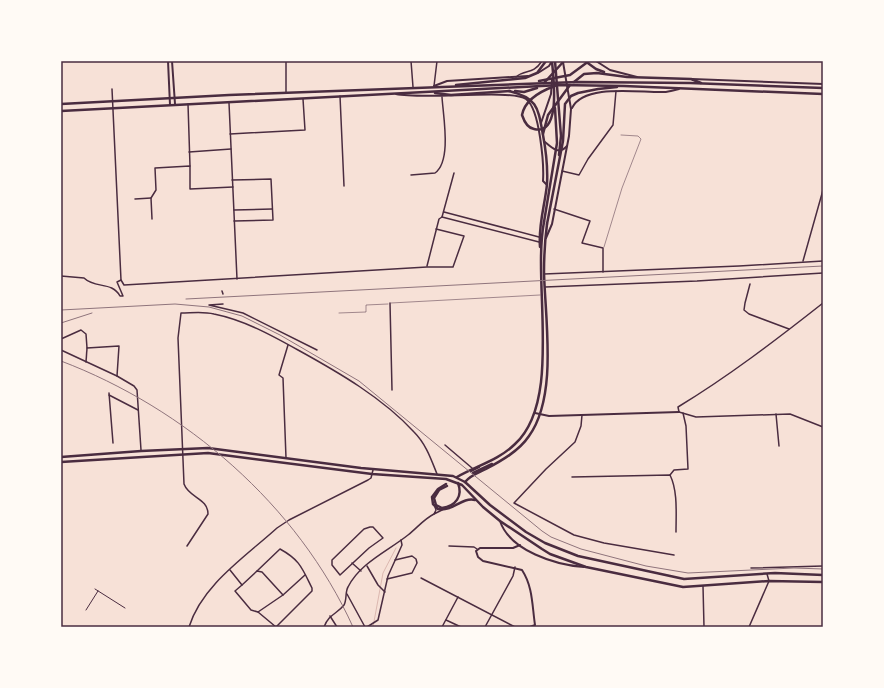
<svg xmlns="http://www.w3.org/2000/svg" width="884" height="688" font-family="Ubuntu,sans-serif">
  <style>
    .lines { fill: none; stroke-linecap: round; stroke-linejoin: round }
    .stream { stroke: #dcb8b0; stroke-width: 1 }
    .service { stroke: #4a2c40; stroke-width: 0.5 }
    .pedestrian { stroke: #4a2c40; stroke-width: 1 }
    .minor { stroke: #4a2c40; stroke-width: 1.5 }
    .tertiary { stroke: #4a2c40; stroke-width: 2 }
    .primary { stroke: #4a2c40; stroke-width: 2.5 }
    .trunk { stroke: #4a2c40; stroke-width: 2.5 }
    .rail { stroke: #8f747c; stroke-width: 1 }
    .neatline { fill: none; stroke: #4a2c40; stroke-width: 1.5 }
  </style>
  <rect width="100%" height="100%" fill="#f7e1d7"/>
  <g class="lines">
    <path class="stream" d="M373,627L383,573L396,548"/>
    <g class="service">
      <path d="M604,247L622,188L641,139L638,136L621,135"/>
      <path d="M391,303L540,295"/>
      <path d="M339,313L366,312V305L388,304"/>
    </g>
    <g class="pedestrian">
      <path d="M95,589L125,608"/>
      <path d="M86,610L98,591"/>
    </g>
    <g class="minor">
      <path d="M286,61V93"/>
      <path d="M411,61L413,87"/>
      <path d="M516,77C526,68 532,76 542,61"/>
      <path d="M434,86L437,61"/>
      <path d="M112,89L121,280L124,285L427,267H453L464,236L436,229"/>
      <path d="M340,96L344,186"/>
      <path d="M229,103L237,279"/>
      <path d="M188,104L190,166"/>
      <path d="M230,134L305,130L303,99"/>
      <path d="M189,152L231,149"/>
      <path d="M562,171L579,175L588,159L613,125L616,91"/>
      <path d="M411,175L435,173C452,161 443,115 442,97"/>
      <path d="M232,180L271,179L273,220L234,221"/>
      <path d="M135,199L151,198"/>
      <path d="M554,209L590,221L582,243L603,248V272"/>
      <path d="M234,210L272,209"/>
      <path d="M444,212L539,237"/>
      <path d="M442,217L539,242"/>
      <path d="M152,219L151,198L156,190L155,168L190,166V189L233,187"/>
      <path d="M803,261L823,190"/>
      <path d="M427,266L439,219L442,217L454,173"/>
      <path d="M544,274L739,266L823,261"/>
      <path d="M61,276L84,278C95,289 112,281 120,296H123L117,282L121,280"/>
      <path d="M750,284L745,303L744,310L749,314L789,329"/>
      <path d="M545,287L697,281L823,273"/>
      <path d="M222,291L223,294"/>
      <path d="M390,303L392,390"/>
      <path d="M823,303C776,340 729,376 678,407L679,412L696,417L790,414L823,427"/>
      <path d="M223,304L209,305L243,313L317,350"/>
      <path d="M61,339L81,330L86,334L87,348L119,346L117,376L134,386L137,390L141,450"/>
      <path d="M61,350L117,376"/>
      <path d="M86,362L87,348"/>
      <path d="M109,393L113,443"/>
      <path d="M109,395L138,410"/>
      <path d="M776,414L779,446"/>
      <path d="M582,415L581,426L575,442L546,469L514,503L574,535L604,543L674,555"/>
      <path d="M445,445L472,468"/>
      <path d="M286,458L283,378L279,375L288,345"/>
      <path d="M670,475L674,470L688,469L686,426L683,413"/>
      <path d="M572,477L670,475C678,491 676,514 676,532"/>
      <path d="M435,507L436,510L434,514L442,510"/>
      <path d="M370,527H373L383,538L369,548L340,575L332,565V560L364,529Z"/>
      <path d="M187,546L208,514C208,498 189,498 184,484L178,338L181,313C191,313 203,311 214,314C244,320 271,335 298,350C338,372 383,398 414,432C426,444 431,459 437,474"/>
      <path d="M449,546L474,547L477,549"/>
      <path d="M352,563L361,571"/>
      <path d="M367,566L378,585L385,592"/>
      <path d="M751,568L823,566"/>
      <path d="M230,570L242,585L257,571L262,572L283,595"/>
      <path d="M257,571L280,549C300,560 302,568 312,588V591L276,627L258,612"/>
      <path d="M421,578L515,627"/>
      <path d="M387,579L412,573L417,563L416,559L412,556L395,560"/>
      <path d="M242,585L235,591L251,610L258,612L283,595L305,575"/>
      <path d="M703,586L704,627"/>
      <path d="M347,594L365,627"/>
      <path d="M330,616L337,627"/>
      <path d="M446,620L461,627"/>
      <path d="M189,627C202,585 245,557 277,528L289,520L368,480L371,478L373,470"/>
      <path d="M324,627C329,614 337,614 344,605C347,600 345,592 348,587C360,563 388,551 408,535C417,528 424,519 434,514"/>
      <path d="M367,627L378,620L388,576L402,545L401,540"/>
      <path d="M442,627L458,597"/>
      <path d="M485,627L513,576L515,567"/>
      <path d="M749,627L769,581L767,574"/>
    </g>
    <g class="tertiary">
      <path d="M168,61L170,105"/>
      <path d="M172,61L175,104"/>
      <path d="M596,61L610,70L637,77"/>
      <path d="M538,73L549,66L552,61"/>
      <path d="M692,79L823,84"/>
      <path d="M434,86L447,81L528,76"/>
      <path d="M396,94C424,100 511,89 526,99C540,109 544,165 543,181L547,185"/>
      <path d="M572,108C584,83 641,93 664,92C669,92 674,90 679,89"/>
      <path d="M541,123L551,94L552,79"/>
      <path d="M545,142C552,148 559,155 567,146"/>
      <path d="M546,238L552,224L569,136L571,109L563,62"/>
      <path d="M535,413L549,416L679,412"/>
      <path d="M500,521C510,551 556,565 584,567"/>
      <path d="M520,545L513,548H480L476,551L478,557L483,561L522,570C533,587 532,605 535,625L530,627"/>
    </g>
    <g class="primary">
      <path d="M552,61C553,76 562,136 534,129C527,128 524,121 522,115C525,99 541,91 555,86"/>
      <path d="M555,61L561,136L559,155"/>
      <path d="M585,61L596,69L604,72"/>
      <path d="M539,81L570,75L589,61"/>
      <path d="M574,82L584,74L597,73L627,77L691,79L701,83"/>
      <path d="M544,83L564,61"/>
      <path d="M456,85L525,78L537,73L546,61"/>
      <path d="M509,91C538,98 538,108 543,135C546,151 548,167 547,184C545,205 538,225 540,247"/>
      <path d="M515,91L524,92L537,88"/>
      <path d="M435,93L451,95L510,91"/>
      <path d="M61,104L229,95L578,82L690,83L823,88"/>
      <path d="M61,111L560,85L624,86L823,94"/>
      <path d="M543,134L548,115L570,85"/>
      <path d="M544,222L557,143L555,108"/>
      <path d="M547,224L563,141L565,104L571,96L578,93L598,89L617,87"/>
    </g>
    <g class="trunk">
      <path d="M61,457L141,451L208,448L361,468L453,476L465,482L490,505L526,532L545,543L578,556L684,579L775,573L823,575"/>
      <path d="M61,462L208,453L372,474L446,479L462,485L483,507L500,521L542,549L550,554L586,567L683,587L769,581L823,582"/>
      <path d="M471,471L479,467"/>
      <path d="M473,473L492,464"/>
      <path d="M457,477C476,466 499,460 515,444C563,400 532,283 544,222"/>
      <path d="M465,482C471,475 478,473 486,469C501,461 519,451 529,436C558,396 545,319 544,272C544,256 545,240 547,224"/>
      <path d="M446,484L438,489L432,497L433,504L438,509C453,512 461,497 475,500"/>
      <path d="M447,486L439,490L434,498L436,505L442,508C456,506 463,496 458,483"/>
    </g>
    <g class="rail">
      <path d="M186,299L823,266"/>
      <path d="M61,310L175,304L209,307L242,316L280,335L359,381L542,531L551,537L581,549L646,566L688,573L794,568L823,569"/>
      <path d="M61,323L92,313"/>
      <path d="M61,361C185,408 298,505 353,627"/>
    </g>
  </g>
  <rect width="884" height="688" fill="none" stroke="#fffaf5" stroke-width="124"/>
  <rect x="62" y="62" width="760" height="564" class="neatline"/>
</svg>
